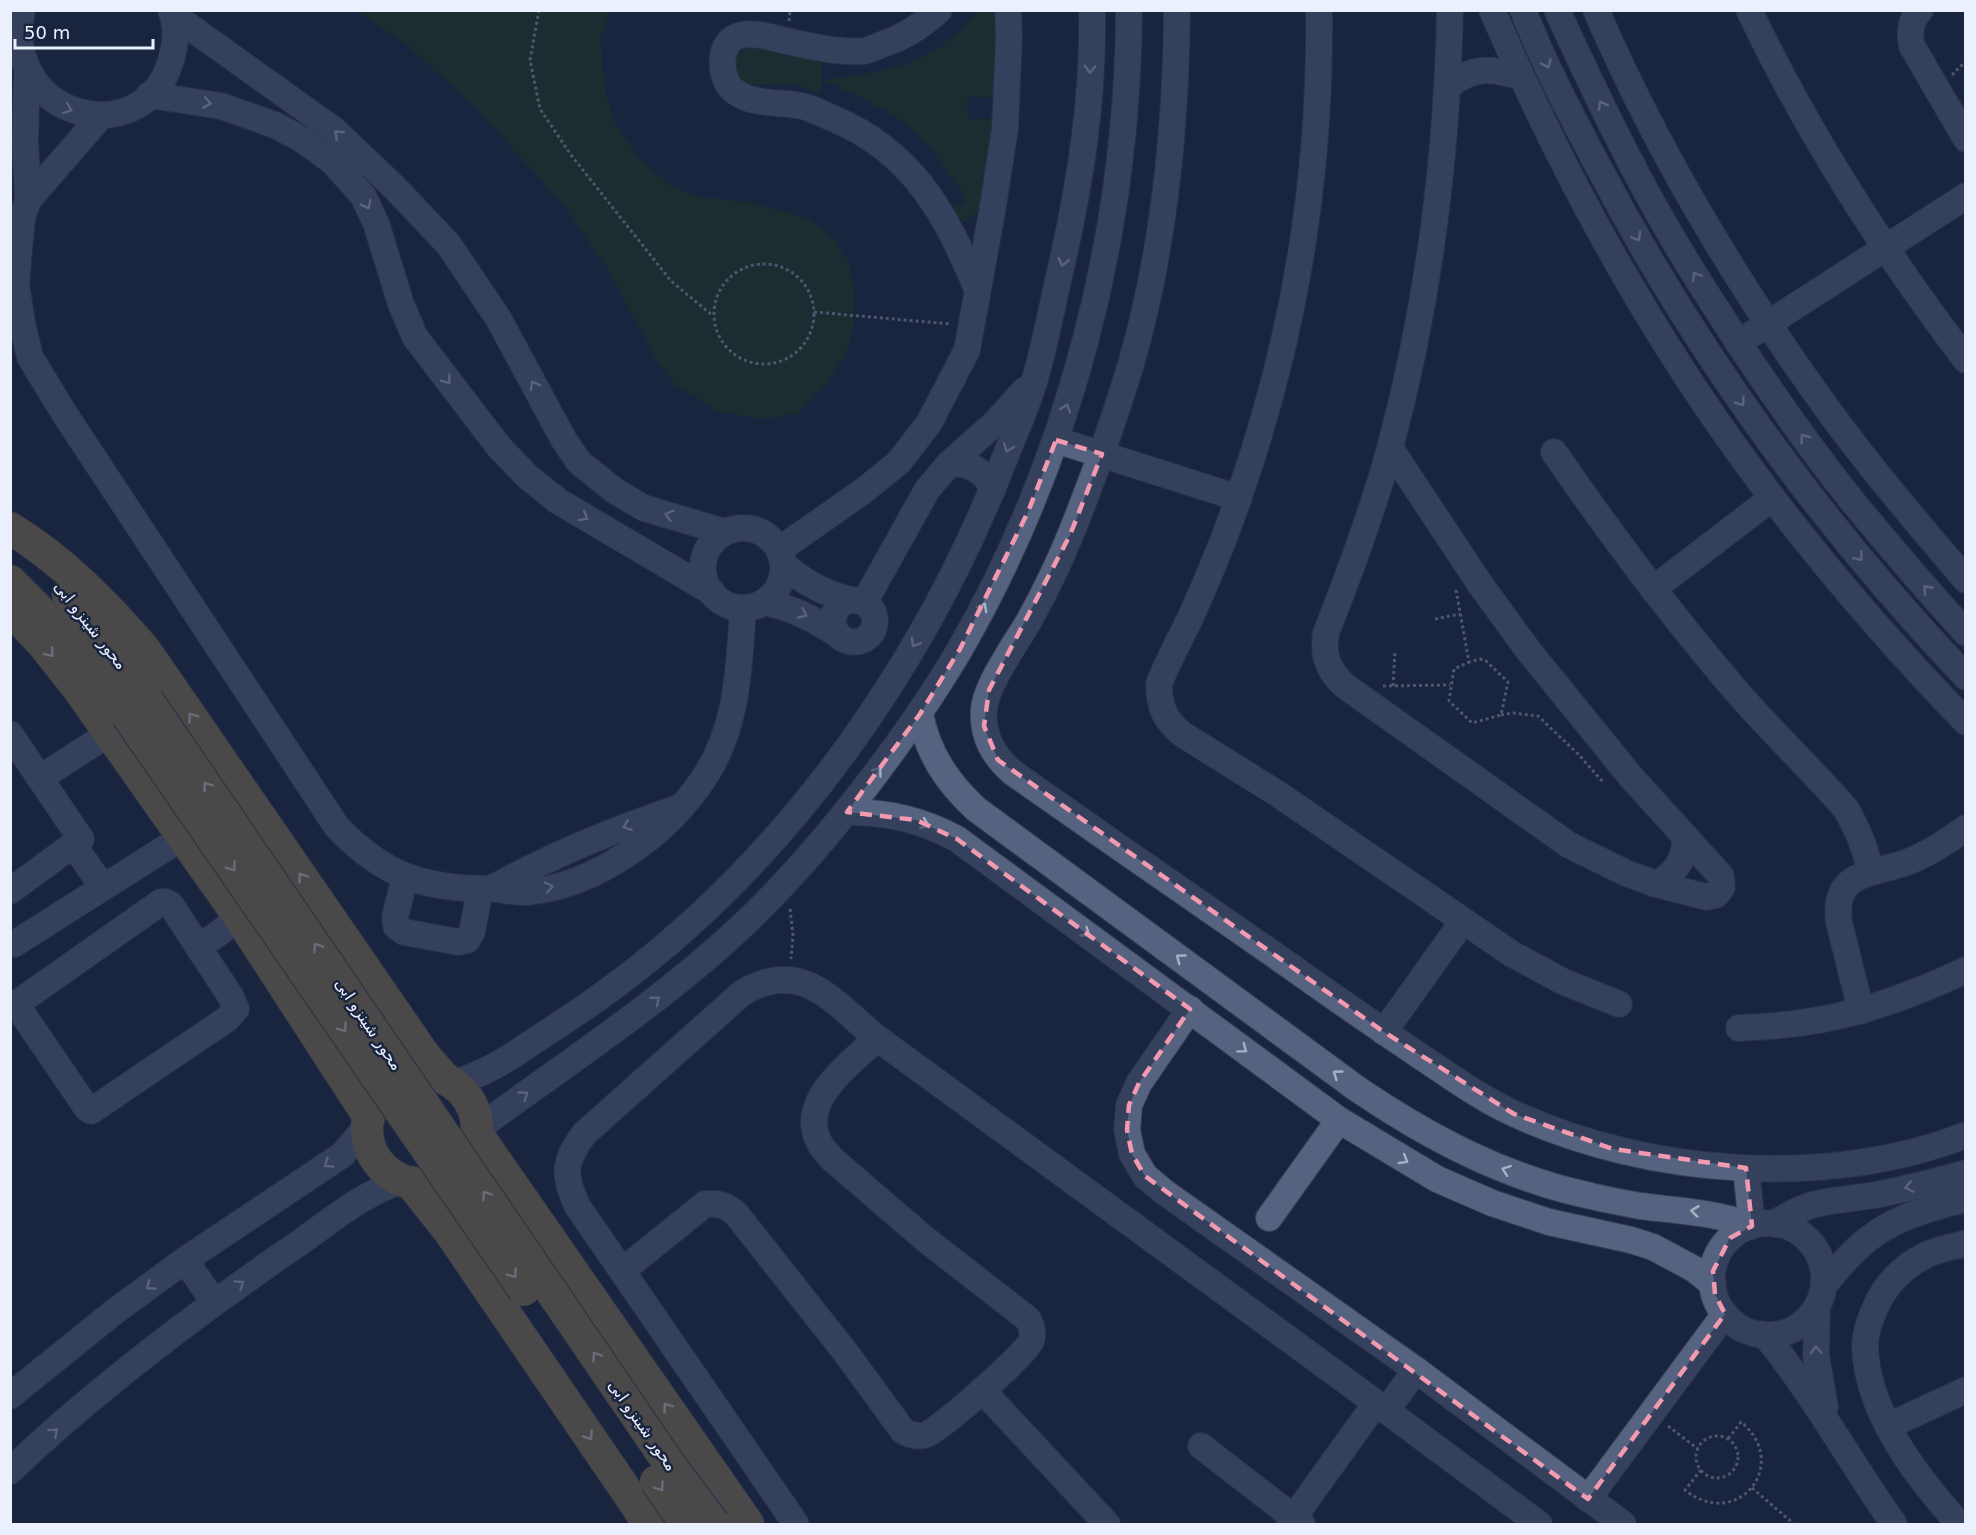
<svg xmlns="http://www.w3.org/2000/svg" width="1976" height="1535" font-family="'DejaVu Sans','Noto Sans Arabic',sans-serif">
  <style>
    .green { fill: #1f3823 }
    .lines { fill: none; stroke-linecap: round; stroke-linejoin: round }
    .minor-casing { stroke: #373f54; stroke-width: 28 }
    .major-casing { stroke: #373f54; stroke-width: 34 }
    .path { stroke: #8b93a6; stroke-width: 3; stroke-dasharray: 3 3; stroke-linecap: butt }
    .minor { stroke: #556380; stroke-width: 26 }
    .major { stroke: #877458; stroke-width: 32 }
    .major-bridge-casing { stroke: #373f54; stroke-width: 34; stroke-linecap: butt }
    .major-bridge { stroke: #877458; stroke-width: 32 }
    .oneway { stroke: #a7b1c5 }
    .oneway2 { stroke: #c7c5c4 }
    .marked { fill: none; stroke: #f29aaf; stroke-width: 4.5; stroke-dasharray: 12 8; stroke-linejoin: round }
    .labels { text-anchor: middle; stroke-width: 5; stroke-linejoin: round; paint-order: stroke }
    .street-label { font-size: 16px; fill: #eaf0fe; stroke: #19253e }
  </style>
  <rect width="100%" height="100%" fill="#19253e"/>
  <g class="green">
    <path d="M358,11H610L600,39L605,91L615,124L639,158L673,187L700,197L739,201L781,210L810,220L833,237L848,261L855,295L854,325L847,351L825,386L798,413L763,419L719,412L675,385L656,359L607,268L566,208L477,109L408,46Z"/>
    <path d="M978,11H995L996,97H967L968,119H994L980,210L966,221H962L953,212L952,209L965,201V196C946,168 927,139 898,119C875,103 848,92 823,80C862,75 903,70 937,49C952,39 965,24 978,11Z"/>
    <path d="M756,45L822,60V80L820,94C811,90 802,87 793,85C779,83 751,87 741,81C735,78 734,72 734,65C732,53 746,48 756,45Z"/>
  </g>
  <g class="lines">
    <defs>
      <g id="minor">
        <path d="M22,10C0,119 144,155 171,60C176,44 177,26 171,10"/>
        <path d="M939,10C921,27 904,37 881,45C876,47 869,50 864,51C833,53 800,44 770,37C758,34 740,32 731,40C718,52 721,79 733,90C752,106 779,101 802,106C812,108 822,114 832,118C912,151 945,212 977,289"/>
        <path d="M1177,10C1176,130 1164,250 1131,364C1114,421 1094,476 1072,531C1060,561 1045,592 1029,621C1016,643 986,685 984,709C982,736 993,755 1012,772C1103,836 1195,900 1286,963C1331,995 1377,1027 1423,1058C1453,1078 1482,1099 1515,1114C1647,1175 1828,1189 1966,1135"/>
        <path d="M1319,10C1321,176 1294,340 1239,496C1226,536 1209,576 1192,614C1181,638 1168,660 1159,684C1159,707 1165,720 1182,734L1278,794L1512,954L1564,982L1619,1004"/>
        <path d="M1492,10C1534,107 1581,202 1635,293C1726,449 1840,592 1966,722"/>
        <path d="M1523,10C1544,64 1571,115 1598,166C1696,353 1820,523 1966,677"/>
        <path d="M1557,10C1597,97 1638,183 1688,264C1739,346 1793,427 1853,502C1890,547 1927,590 1966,633"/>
        <path d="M1596,10C1658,153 1740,289 1831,414C1873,471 1919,525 1966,580"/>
        <path d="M1749,10C1808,134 1883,251 1966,360"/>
        <path d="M1920,10C1910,21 1909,32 1912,46L1966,139"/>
        <path d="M172,14L334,130L395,188L449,245L498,318L564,440L579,462L615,491L644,508L725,532"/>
        <path d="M27,75L25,141L28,200"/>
        <path d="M1449,86C1473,66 1492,68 1521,77"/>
        <path d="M149,95L221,106L275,125L303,140L333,162L363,196L376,223L401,304L415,337L499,447L528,477L558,501L712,592"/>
        <path d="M101,116L28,200L22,218L16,284L22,323L30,357L64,413L337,827C384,876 424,889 491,889C503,889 515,893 527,892C596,886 667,834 704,778C738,727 739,667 743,608"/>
        <path d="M1738,343L1966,196"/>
        <path d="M1056,440L1239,498"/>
        <path d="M1390,448L1480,584L1528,650L1631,777L1721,876L1722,887L1716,895L1706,897L1656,884L1626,873L1569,845L1345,686C1328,671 1322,655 1326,633C1350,572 1373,511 1390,448C1429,303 1447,160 1450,10"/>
        <path d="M1554,452C1611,535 1671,615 1737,692C1772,732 1811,769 1846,809C1858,830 1866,848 1870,871"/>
        <path d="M949,464C970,462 984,471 993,489"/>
        <circle cx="743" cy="568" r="40"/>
        <path d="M779,550L862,492L899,462L929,423L967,350L992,212L1005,129L1009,37L1008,10"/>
        <path d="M783,564C803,582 825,594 851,600"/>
        <path d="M1653,589L1772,498"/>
        <circle cx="854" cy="621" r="21"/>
        <path d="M765,602C792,608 815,619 838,635"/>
        <path d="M864,603L927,490L949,464L995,423L1025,390"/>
        <path d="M920,714C928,754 947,782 976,809L1356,1088C1428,1137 1505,1178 1591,1196C1607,1200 1624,1203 1640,1206C1679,1211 1714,1212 1752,1226L1746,1168"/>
        <path d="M10,734L81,839L10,891"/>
        <path d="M40,778L110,733"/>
        <path d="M847,812C888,812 922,820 957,839L1339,1120L1437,1179L1492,1203L1549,1222L1631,1240L1653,1247L1694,1269L1713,1284"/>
        <path d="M74,846L103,887"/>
        <path d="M405,877L395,917L396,926L404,932L458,942L467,940L472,932L480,890"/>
        <path d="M1656,884C1675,874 1685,860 1685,838"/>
        <path d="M491,889C551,855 613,830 678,808"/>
        <path d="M161,902H166L171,905L231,997L236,1009L227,1019L91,1111L86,1107L16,1004Z"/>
        <path d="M14,944L183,837"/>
        <path d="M199,947L240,918"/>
        <path d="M1190,1009L1139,1083L1129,1105L1127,1130L1132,1154L1145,1176L1164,1192L1416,1370L1623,1524"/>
        <path d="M1861,1011L1839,922C1832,869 1875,875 1910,861C1930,853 1948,841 1966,828"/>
        <path d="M1739,1028C1759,1027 1779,1026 1799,1023C1857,1016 1913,995 1966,970"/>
        <path d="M1384,1032L1463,921"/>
        <path d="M453,1083C483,1075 508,1059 534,1041C562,1023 589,1005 616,985C793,853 927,660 1006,455C1016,429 1029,402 1036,375C1046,341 1052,306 1060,272C1080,186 1094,99 1092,10"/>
        <path d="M477,1129C567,1063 660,1003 742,926C793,878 838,824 880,768C909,729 936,690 960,649C1070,458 1128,231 1129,10"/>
        <path d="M1269,1218L1339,1120"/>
        <circle cx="1768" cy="1279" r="56"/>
        <path d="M1774,1224C1812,1198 1832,1202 1875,1195C1905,1189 1936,1182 1966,1173"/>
        <path d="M185,1260L214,1302"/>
        <path d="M622,1271L705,1204C719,1203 727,1205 737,1215L846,1353L903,1431C910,1435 917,1437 925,1435C940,1430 1025,1355 1031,1341C1034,1333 1032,1326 1028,1319L925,1239L832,1159C828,1154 823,1149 820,1144C796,1101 850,1065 877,1038"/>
        <path d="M1824,1285C1842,1263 1861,1241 1886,1227C1910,1213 1939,1206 1966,1199"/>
        <path d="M1817,1307L1816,1356L1825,1407"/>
        <path d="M1765,1335C1814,1395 1850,1462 1894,1524"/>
        <path d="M982,1390L1107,1524"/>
        <path d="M10,1396L114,1312L185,1260L342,1155L361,1133L368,1122"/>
        <path d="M1386,1411L1416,1370"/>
        <path d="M1888,1426L1966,1390"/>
        <path d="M1201,1446L1302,1524"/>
        <path d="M10,1471C97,1388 193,1316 292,1248C327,1224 362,1193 404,1180"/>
        <path d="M1588,1499L1725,1314"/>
        <path d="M796,1524L578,1207C563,1176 563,1162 584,1134L742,993C802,957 833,1002 877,1038L1376,1403L1539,1524"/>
        <path d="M1289,1524L1376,1403"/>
        <path d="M1959,1524C1916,1476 1867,1413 1865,1346C1865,1333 1871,1317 1876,1306C1886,1284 1904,1266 1926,1255C1938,1249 1953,1247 1966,1243"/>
      </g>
      <g id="major">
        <path d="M10,528C62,560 105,603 145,650L425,1056L445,1079"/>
        <path d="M10,581L70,641L127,715"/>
        <path d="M68,594L100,632L148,701"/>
        <path d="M10,609L43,644L77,687L240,918L369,1117"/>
        <circle cx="422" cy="1129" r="55"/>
        <path d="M477,1134L748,1524"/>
        <path d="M410,1182L449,1231L649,1524"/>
      </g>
    </defs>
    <use href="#minor" class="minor-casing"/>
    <use href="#major" class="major-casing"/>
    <g class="path">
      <path d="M539,10L530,60L540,109L571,155L671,281L713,316"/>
      <path d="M789,21L790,10"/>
      <path d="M1966,42V51"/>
      <path d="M1952,75L1966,61"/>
      <circle cx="764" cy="314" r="50"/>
      <path d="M814,312L950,324"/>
      <path d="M1456,590L1469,662L1480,659L1486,661L1508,682L1501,715L1472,723L1449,701L1454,669L1469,662"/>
      <path d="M1435,619L1460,614"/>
      <path d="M1383,686L1450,685"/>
      <path d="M1393,686L1395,651"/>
      <path d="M1501,715L1513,713L1538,716L1578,754L1601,780L1605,779"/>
      <path d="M790,909L793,935L791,959"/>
      <path d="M1668,1426L1698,1449"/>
      <circle cx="1717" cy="1457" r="21"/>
      <path d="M1701,1470L1685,1490C1737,1532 1792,1464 1741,1422L1728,1439"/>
      <path d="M1752,1488L1794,1524"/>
    </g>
    <use href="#minor" class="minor"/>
    <use href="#major" class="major"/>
    <defs>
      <g id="major-bridge">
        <path d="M148,701L670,1465L714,1524"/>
        <path d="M127,715L524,1290"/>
        <path d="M656,1481L686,1524"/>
      </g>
    </defs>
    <use href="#major-bridge" class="major-bridge-casing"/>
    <use href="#major-bridge" class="major-bridge"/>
  </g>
  <defs><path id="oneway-chevron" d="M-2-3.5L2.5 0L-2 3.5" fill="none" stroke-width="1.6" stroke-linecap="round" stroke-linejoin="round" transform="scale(1.5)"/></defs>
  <g class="oneway">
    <use href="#oneway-chevron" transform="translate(1547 64) rotate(65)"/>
    <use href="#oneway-chevron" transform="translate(1090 69) rotate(92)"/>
    <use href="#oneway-chevron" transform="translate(207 103) rotate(10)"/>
    <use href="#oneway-chevron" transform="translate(1602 105) rotate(-117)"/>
    <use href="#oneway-chevron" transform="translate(68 109) rotate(21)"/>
    <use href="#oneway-chevron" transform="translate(338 134) rotate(-138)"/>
    <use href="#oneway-chevron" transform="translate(367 205) rotate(64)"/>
    <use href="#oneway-chevron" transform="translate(1637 237) rotate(60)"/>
    <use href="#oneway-chevron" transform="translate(1063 262) rotate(103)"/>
    <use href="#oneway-chevron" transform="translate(1696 276) rotate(-122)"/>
    <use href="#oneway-chevron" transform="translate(447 380) rotate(54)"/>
    <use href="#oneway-chevron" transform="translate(534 385) rotate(-119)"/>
    <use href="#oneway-chevron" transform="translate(1741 402) rotate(55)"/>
    <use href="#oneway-chevron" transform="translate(1066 408) rotate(-72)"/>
    <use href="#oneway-chevron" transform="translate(1804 438) rotate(-127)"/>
    <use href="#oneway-chevron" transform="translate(1008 448) rotate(111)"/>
    <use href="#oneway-chevron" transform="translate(669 515) rotate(-165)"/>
    <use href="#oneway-chevron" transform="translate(584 517) rotate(31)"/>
    <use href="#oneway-chevron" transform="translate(1859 557) rotate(51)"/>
    <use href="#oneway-chevron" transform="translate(1927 589) rotate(-132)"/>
    <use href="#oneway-chevron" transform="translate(983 607) rotate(-62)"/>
    <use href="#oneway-chevron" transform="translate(803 614) rotate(25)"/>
    <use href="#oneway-chevron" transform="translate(915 643) rotate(120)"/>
    <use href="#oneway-chevron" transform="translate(878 771) rotate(-54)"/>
    <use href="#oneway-chevron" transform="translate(925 824) rotate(21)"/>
    <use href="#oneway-chevron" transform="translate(627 826) rotate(159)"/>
    <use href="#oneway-chevron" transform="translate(549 887) rotate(-12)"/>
    <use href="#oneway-chevron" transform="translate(1086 933) rotate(36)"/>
    <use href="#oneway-chevron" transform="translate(1180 958) rotate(-144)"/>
    <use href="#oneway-chevron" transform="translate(656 1000) rotate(-38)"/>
    <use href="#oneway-chevron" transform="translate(1243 1049) rotate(37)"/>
    <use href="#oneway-chevron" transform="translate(1337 1074) rotate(-144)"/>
    <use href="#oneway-chevron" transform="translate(524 1095) rotate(-36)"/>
    <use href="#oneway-chevron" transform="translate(1404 1160) rotate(31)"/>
    <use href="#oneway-chevron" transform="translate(328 1164) rotate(146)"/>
    <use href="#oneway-chevron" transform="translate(1506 1170) rotate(-160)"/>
    <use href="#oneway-chevron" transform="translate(1909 1187) rotate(168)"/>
    <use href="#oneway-chevron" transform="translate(1695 1211) rotate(-173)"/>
    <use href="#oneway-chevron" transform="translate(240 1284) rotate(-35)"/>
    <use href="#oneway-chevron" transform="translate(150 1286) rotate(144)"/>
    <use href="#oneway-chevron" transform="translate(1816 1350) rotate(-93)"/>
    <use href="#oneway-chevron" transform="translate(54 1432) rotate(-42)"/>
  </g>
  <g class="oneway2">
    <use href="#oneway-chevron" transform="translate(50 653) rotate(51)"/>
    <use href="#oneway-chevron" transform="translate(192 717) rotate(-125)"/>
    <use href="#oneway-chevron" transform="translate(207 786) rotate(-124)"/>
    <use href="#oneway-chevron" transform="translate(232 867) rotate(55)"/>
    <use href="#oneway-chevron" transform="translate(302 877) rotate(-125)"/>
    <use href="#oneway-chevron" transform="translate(317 947) rotate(-124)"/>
    <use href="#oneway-chevron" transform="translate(343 1028) rotate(55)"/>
    <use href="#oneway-chevron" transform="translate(486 1195) rotate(-124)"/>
    <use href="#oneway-chevron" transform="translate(513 1274) rotate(55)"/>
    <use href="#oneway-chevron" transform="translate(596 1356) rotate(-124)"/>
    <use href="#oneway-chevron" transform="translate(667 1407) rotate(-125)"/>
    <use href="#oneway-chevron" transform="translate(589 1436) rotate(56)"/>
    <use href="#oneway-chevron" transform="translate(660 1487) rotate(55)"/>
  </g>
  <path d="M0 0H1976V1535H0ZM1056,440L1102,454L1070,535L989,690L984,726L998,760L1384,1032L1514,1114L1613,1149L1746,1168L1752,1226L1730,1238L1713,1271L1715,1294L1725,1314L1588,1499L1145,1176L1132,1154L1127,1130L1129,1105L1139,1083L1190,1009L957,839L916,820L847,812L920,714L960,649L1028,512Z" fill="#19253e" fill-opacity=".55" fill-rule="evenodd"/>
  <path class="marked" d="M1056,440L1102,454L1070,535L989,690L984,726L998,760L1384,1032L1514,1114L1613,1149L1746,1168L1752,1226L1730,1238L1713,1271L1715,1294L1725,1314L1588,1499L1145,1176L1132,1154L1127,1130L1129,1105L1139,1083L1190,1009L957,839L916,820L847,812L920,714L960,649L1028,512Z"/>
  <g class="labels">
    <g class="street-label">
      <text transform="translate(91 625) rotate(52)" y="6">محور شينزو ابى</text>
      <text transform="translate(369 1024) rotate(56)" y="6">محور شينزو ابى</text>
      <text transform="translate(643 1425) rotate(55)" y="6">محور شينزو ابى</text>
    </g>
  </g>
  <rect width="1976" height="1535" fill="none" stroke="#eaf0fe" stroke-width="24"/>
  <path d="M15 39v9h138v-9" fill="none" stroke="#eaf0fe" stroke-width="3"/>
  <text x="24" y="39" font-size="18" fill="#eaf0fe" stroke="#19253e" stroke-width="4.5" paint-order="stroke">50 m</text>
</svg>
